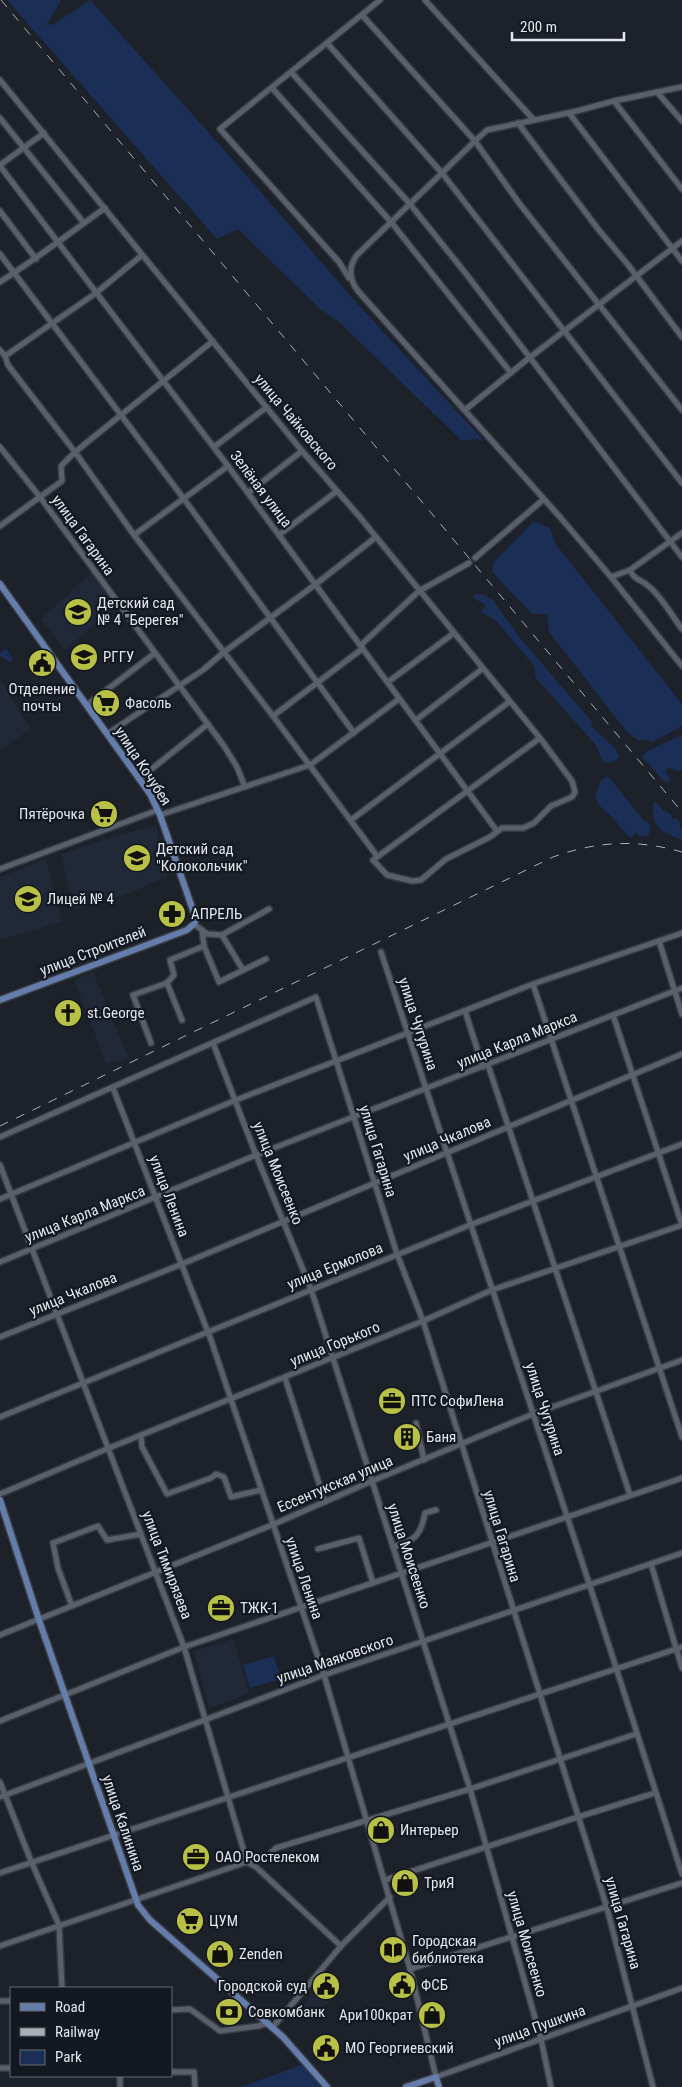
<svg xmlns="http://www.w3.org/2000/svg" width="682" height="2087" font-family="'Roboto Condensed',sans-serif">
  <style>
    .built { fill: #212938 }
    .green { fill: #1a2e56 }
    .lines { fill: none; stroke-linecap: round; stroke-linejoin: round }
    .minor-casing { stroke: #373b43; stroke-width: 8 }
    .major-casing { stroke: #373b43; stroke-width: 9 }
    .minor { stroke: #59606b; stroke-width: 5 }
    .major { stroke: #647dab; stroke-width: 6 }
    .rail { stroke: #aaaeb5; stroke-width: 1; stroke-dasharray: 9 9; stroke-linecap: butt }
    .labels { text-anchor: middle; stroke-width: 4.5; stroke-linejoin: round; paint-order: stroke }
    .street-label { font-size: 15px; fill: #e3e7ed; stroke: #131821 }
    .poi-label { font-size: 15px; fill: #e3e7ed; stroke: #131821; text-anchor: start }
  </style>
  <rect width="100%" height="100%" fill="#1c212a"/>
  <g class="built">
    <path d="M92,572L117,606L65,650L41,619Z"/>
    <path d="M0,680L31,729L0,750Z"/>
    <path d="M156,825L167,877L125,895L74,910L61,854L105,839Z"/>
    <path d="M46,859L62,922L0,940V877Z"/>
    <path d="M93,972L128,1057L121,1061L106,1063L74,980Z"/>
    <path d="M233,1639L249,1693L209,1709L194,1651Z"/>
    <path d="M316,1990L329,2002L313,2017L302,2007Z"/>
  </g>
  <g class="green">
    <path d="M7,0H61L47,25L54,24L90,0L227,153L354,300L485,442L477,439L462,441L340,323L319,308L238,229L217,239Z"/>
    <path d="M534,521L550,528L555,543L682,704V726L653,742L642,739L639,741L627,732L549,632L547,614H532L492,572L493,563Z"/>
    <path d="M475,594H482L493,600L520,638L593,723L591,726L616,749L619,757C613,763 611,764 603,762L595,744L535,677V668L530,661L495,620L481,612L486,605L473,598Z"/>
    <path d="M6,648L13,659L10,662L0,656V653Z"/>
    <path d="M682,735V770L677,771L670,768L666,769V772L670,779L668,782L664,781L642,757L647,751Z"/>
    <path d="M608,776L644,821L649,823L651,829L648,836L640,837L636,833H634L632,838C622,833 619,823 611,816C604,810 599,807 595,797L601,780Z"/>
    <path d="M654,802H656L664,811L671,814L672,819L676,818L680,823V828L682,829V840C660,832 650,826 654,802Z"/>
    <path d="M274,1656L281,1679L250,1688L243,1665Z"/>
    <path d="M304,2064L323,2087H241Z"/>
  </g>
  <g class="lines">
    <defs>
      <g id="minor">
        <path d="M425,0L534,120"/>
        <path d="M362,15L475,141L519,203L682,410"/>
        <path d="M327,43L442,173L682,483"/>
        <path d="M291,72L410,204L467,275L682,557"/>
        <path d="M0,80L302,451L359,516L540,738L572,781L575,792L572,797L551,806L534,823L523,828H502L490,837L446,859L421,880L412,881L387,875L373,860L540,738"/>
        <path d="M272,88L391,222L511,373"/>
        <path d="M657,92L682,121"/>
        <path d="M614,101L682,87"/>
        <path d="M569,113L682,261"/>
        <path d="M0,118L84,223"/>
        <path d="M518,123L598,229L629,266L682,337"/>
        <path d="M0,165L44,133"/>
        <path d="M0,166L228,466L497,831"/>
        <path d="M682,189L614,101L573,112L487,130L475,141L357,255C348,267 349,279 358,291L560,517L611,577L682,666"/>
        <path d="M0,211L36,259"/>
        <path d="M0,254L184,499L354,733"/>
        <path d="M349,278L339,262L220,129L380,0"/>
        <path d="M0,282C36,259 70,233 105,208"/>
        <path d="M0,350L5,356L8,365L75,452L134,535L273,716L377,856"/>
        <path d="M5,356L96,293L142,255"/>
        <path d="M465,410L529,358L682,241"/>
        <path d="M0,447L40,497L224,746L237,767L245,787"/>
        <path d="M214,447L267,407"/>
        <path d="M248,493L302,451"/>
        <path d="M0,526L62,481L61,466L75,452L213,341"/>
        <path d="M134,535L228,466"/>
        <path d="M279,535L337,491"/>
        <path d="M475,558L544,499"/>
        <path d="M630,570C634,580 640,579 647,585C660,594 672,616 682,629"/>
        <path d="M611,577L630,570L682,533"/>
        <path d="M388,682L454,633"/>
        <path d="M87,705L155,653"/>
        <path d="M273,716L362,649V644L419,591L469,563"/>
        <path d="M416,720L482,669"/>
        <path d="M107,734L203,670L224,652L316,584L376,537"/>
        <path d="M139,779L208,724"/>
        <path d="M160,815L310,765L399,699"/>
        <path d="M351,820L509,702"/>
        <path d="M0,869L158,810"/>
        <path d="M194,924L202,930L204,946L219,982L266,959"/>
        <path d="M202,930L207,934L222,935L269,909"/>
        <path d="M222,935L243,970"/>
        <path d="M659,941L682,1014"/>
        <path d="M381,952L589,1583L682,1874"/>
        <path d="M533,984L682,1437"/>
        <path d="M465,1011L483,1067"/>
        <path d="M182,1020L167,983L174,975L170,960L204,946"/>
        <path d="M151,1043L133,995L167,983"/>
        <path d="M213,1043L256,1155L311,1289L470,1789L541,2039L551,2087"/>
        <path d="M488,1065L630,1495"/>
        <path d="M113,1088L211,1340L324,1675L410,1969L436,2077L682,1988"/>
        <path d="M0,1137L316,997L397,1254L423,1321L607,1908L653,2087"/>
        <path d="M0,1165L184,1647L247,1862L256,1867L341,1946"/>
        <path d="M0,1199L236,1100L533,984L682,933"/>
        <path d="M0,1262L256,1155L682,988"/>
        <path d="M0,1337L182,1264L682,1054"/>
        <path d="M285,1378L325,1502"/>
        <path d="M0,1417L470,1225L682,1144"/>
        <path d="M416,1423L424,1460"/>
        <path d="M141,1435L142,1447L167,1494L211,1478L216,1474L224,1477L231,1497L261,1490"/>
        <path d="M0,1494L109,1448L423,1321L492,1290L682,1225L613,1015"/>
        <path d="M393,1547C414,1541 421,1536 425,1513L436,1510"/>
        <path d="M318,1549L359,1538L373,1583"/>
        <path d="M651,1564L682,1668"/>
        <path d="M72,1606L58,1568L53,1543L98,1526L107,1540L141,1534"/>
        <path d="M0,1635L272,1525L372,1481L533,1414L682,1360"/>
        <path d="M0,1721L184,1647L682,1478"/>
        <path d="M0,1782L31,1861L59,1925L62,1988"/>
        <path d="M0,1797L324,1675L682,1553"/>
        <path d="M0,1873L682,1647"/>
        <path d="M385,1880L578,1817L655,1793"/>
        <path d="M0,1946L247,1862L266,1858L276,1848L470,1789L636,1734"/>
        <path d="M410,1969L682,1883"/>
        <path d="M0,2001H11"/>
        <path d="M171,2010L190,2009L220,2031L258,2026L268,2023"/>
        <path d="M272,2028L341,1946L390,1897"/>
        <path d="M0,2068H11"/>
        <path d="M171,2072H194L195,2087"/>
        <path d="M120,2076V2087"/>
      </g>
      <g id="major">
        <path d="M0,584L150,794L160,815L196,919L194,924L187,930L0,1000"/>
        <path d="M0,1500L39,1620L138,1905L150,1920L283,2037L327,2087"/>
        <path d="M406,2087L436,2077L439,2087"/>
      </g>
    </defs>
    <use href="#minor" class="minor-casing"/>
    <use href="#major" class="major-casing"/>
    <use href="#minor" class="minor"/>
    <use href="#major" class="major"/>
    <g class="rail">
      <path d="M1,0L682,812"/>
      <path d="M0,1126L553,857C597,841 637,839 682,852"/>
    </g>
  </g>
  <defs>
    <symbol id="school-disc" viewBox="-11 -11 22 22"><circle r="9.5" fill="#b9c046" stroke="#131821"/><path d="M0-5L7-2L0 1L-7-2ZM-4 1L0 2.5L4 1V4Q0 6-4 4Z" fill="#111"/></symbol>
    <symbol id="university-disc" viewBox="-11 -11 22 22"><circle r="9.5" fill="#b9c046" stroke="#131821"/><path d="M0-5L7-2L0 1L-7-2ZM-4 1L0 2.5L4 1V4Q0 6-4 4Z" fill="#111"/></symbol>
    <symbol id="civic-disc" viewBox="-11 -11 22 22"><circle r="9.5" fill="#b9c046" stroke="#131821"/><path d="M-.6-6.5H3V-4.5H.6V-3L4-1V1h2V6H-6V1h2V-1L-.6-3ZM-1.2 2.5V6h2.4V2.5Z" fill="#111"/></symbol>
    <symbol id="supermarket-disc" viewBox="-11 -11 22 22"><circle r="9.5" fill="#b9c046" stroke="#131821"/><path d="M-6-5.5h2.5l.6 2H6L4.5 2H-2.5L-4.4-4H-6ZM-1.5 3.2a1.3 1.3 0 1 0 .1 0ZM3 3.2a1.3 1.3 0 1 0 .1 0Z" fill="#111"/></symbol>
    <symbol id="pharmacy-disc" viewBox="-11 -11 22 22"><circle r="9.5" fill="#b9c046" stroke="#131821"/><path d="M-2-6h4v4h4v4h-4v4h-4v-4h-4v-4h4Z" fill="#111"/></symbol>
    <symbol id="church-disc" viewBox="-11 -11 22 22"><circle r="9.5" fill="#b9c046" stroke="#131821"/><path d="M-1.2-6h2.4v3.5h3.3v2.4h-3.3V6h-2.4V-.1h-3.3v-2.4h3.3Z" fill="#111"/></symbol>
    <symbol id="office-disc" viewBox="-11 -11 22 22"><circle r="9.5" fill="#b9c046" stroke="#131821"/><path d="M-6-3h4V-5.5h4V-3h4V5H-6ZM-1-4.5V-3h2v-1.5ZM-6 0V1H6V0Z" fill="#111"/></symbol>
    <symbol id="building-disc" viewBox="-11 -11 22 22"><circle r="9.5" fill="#b9c046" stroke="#131821"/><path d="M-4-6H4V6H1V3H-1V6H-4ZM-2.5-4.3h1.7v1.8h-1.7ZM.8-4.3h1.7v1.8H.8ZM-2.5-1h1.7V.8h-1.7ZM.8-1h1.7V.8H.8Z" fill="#111"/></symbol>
    <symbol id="shop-disc" viewBox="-11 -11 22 22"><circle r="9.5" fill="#b9c046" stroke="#131821"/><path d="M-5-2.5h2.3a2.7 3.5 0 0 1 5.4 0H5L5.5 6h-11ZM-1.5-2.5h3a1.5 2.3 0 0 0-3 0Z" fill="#111"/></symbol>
    <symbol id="library-disc" viewBox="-11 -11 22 22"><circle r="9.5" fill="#b9c046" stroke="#131821"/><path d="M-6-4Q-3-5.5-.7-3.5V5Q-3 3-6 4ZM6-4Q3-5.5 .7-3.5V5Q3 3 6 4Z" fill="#111"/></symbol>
    <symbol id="bank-disc" viewBox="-11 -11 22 22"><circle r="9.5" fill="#b9c046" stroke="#131821"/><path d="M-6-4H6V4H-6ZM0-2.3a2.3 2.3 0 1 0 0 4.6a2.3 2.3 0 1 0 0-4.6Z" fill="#111"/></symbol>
  </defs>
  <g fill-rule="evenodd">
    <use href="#school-disc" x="62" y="596" width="32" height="32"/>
    <use href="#university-disc" x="68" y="641" width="32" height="32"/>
    <use href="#civic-disc" x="26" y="647" width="32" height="32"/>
    <use href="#supermarket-disc" x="90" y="687" width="32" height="32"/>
    <use href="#supermarket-disc" x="88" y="798" width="32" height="32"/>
    <use href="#school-disc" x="121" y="842" width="32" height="32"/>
    <use href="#school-disc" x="12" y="883" width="32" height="32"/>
    <use href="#pharmacy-disc" x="156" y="898" width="32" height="32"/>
    <use href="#church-disc" x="52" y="997" width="32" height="32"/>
    <use href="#office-disc" x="376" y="1385" width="32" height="32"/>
    <use href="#building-disc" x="391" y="1421" width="32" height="32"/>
    <use href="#office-disc" x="205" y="1592" width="32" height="32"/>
    <use href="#shop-disc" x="365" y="1814" width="32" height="32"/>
    <use href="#office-disc" x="180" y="1841" width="32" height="32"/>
    <use href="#shop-disc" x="389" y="1867" width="32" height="32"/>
    <use href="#supermarket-disc" x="174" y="1905" width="32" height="32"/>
    <use href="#library-disc" x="377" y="1934" width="32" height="32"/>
    <use href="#shop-disc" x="204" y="1938" width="32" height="32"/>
    <use href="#civic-disc" x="386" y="1969" width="32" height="32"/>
    <use href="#civic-disc" x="310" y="1970" width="32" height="32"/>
    <use href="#bank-disc" x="213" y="1996" width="32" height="32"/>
    <use href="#shop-disc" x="416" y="1999" width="32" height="32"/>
    <use href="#civic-disc" x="310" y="2032" width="32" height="32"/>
  </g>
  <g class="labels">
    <g class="street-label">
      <text transform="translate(296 422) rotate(50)" y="5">улица Чайковского</text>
      <text transform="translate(261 489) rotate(53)" y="5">Зелёная улица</text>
      <text transform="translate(83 535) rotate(54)" y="5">улица Гагарина</text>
      <text transform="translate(143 766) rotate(57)" y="5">улица Кочубея</text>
      <text transform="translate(93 951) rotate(-21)" y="5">улица Строителей</text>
      <text transform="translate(418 1024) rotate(72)" y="5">улица Чугурина</text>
      <text transform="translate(517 1040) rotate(-22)" y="5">улица Карла Маркса</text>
      <text transform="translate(447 1139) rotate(-23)" y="5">улица Чкалова</text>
      <text transform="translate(378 1151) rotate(73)" y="5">улица Гагарина</text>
      <text transform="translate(278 1173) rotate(68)" y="5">улица Моисеенко</text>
      <text transform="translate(169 1196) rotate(69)" y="5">улица Ленина</text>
      <text transform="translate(85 1214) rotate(-22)" y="5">улица Карла Маркса</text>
      <text transform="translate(335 1266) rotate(-22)" y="5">улица Ермолова</text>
      <text transform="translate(73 1294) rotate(-22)" y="5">улица Чкалова</text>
      <text transform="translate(335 1344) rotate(-22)" y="5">улица Горького</text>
      <text transform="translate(545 1409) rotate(72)" y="5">улица Чугурина</text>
      <text transform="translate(335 1484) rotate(-23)" y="5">Ессентукская улица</text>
      <text transform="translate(502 1536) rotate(73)" y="5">улица Гагарина</text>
      <text transform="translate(409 1556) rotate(72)" y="5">улица Моисеенко</text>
      <text transform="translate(167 1565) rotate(69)" y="5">улица Тимирязева</text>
      <text transform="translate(304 1578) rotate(71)" y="5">улица Ленина</text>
      <text transform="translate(335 1659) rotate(-19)" y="5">улица Маяковского</text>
      <text transform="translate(123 1823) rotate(71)" y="5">улица Калинина</text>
      <text transform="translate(623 1923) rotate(74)" y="5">улица Гагарина</text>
      <text transform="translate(527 1944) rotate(74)" y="5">улица Моисеенко</text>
      <text transform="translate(540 2026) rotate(-20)" y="5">улица Пушкина</text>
    </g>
    <g class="poi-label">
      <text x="97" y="608">Детский сад<tspan x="97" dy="17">№ 4 "Берегея"</tspan></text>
      <text x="103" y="662">РГГУ</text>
      <text x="42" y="694" text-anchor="middle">Отделение<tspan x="42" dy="17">почты</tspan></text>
      <text x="125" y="708">Фасоль</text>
      <text x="85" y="819" text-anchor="end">Пятёрочка</text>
      <text x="156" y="854">Детский сад<tspan x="156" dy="17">"Колокольчик"</tspan></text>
      <text x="47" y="904">Лицей № 4</text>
      <text x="191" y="919">АПРЕЛЬ</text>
      <text x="87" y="1018">st.George</text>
      <text x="411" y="1406">ПТС СофиЛена</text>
      <text x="426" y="1442">Баня</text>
      <text x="240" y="1613">ТЖК-1</text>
      <text x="400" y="1835">Интерьер</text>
      <text x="215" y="1862">ОАО Ростелеком</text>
      <text x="424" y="1888">ТриЯ</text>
      <text x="209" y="1926">ЦУМ</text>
      <text x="412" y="1946">Городская<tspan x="412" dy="17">библиотека</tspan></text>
      <text x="239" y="1959">Zenden</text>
      <text x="421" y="1990">ФСБ</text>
      <text x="307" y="1991" text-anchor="end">Городской суд</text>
      <text x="248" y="2017">Совкомбанк</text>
      <text x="413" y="2020" text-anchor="end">Ари100крат</text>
      <text x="345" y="2053">МО Георгиевский</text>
    </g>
  </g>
  <rect x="10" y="1987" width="162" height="90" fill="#131821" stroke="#666b73"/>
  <rect x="20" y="2003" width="25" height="8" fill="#647dab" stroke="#666b73"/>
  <text x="55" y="2012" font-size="15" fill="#e3e7ed">Road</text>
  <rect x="20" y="2028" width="25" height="8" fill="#aaaeb5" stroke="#666b73"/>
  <text x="55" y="2037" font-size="15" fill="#e3e7ed">Railway</text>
  <rect x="20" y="2050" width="25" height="15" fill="#1a2e56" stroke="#666b73"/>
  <text x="55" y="2062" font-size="15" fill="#e3e7ed">Park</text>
  <path d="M512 32v8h112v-8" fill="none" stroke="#e3e7ed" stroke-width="2.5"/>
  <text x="520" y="32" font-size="15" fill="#e3e7ed" stroke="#131821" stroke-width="4" paint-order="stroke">200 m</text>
</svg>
